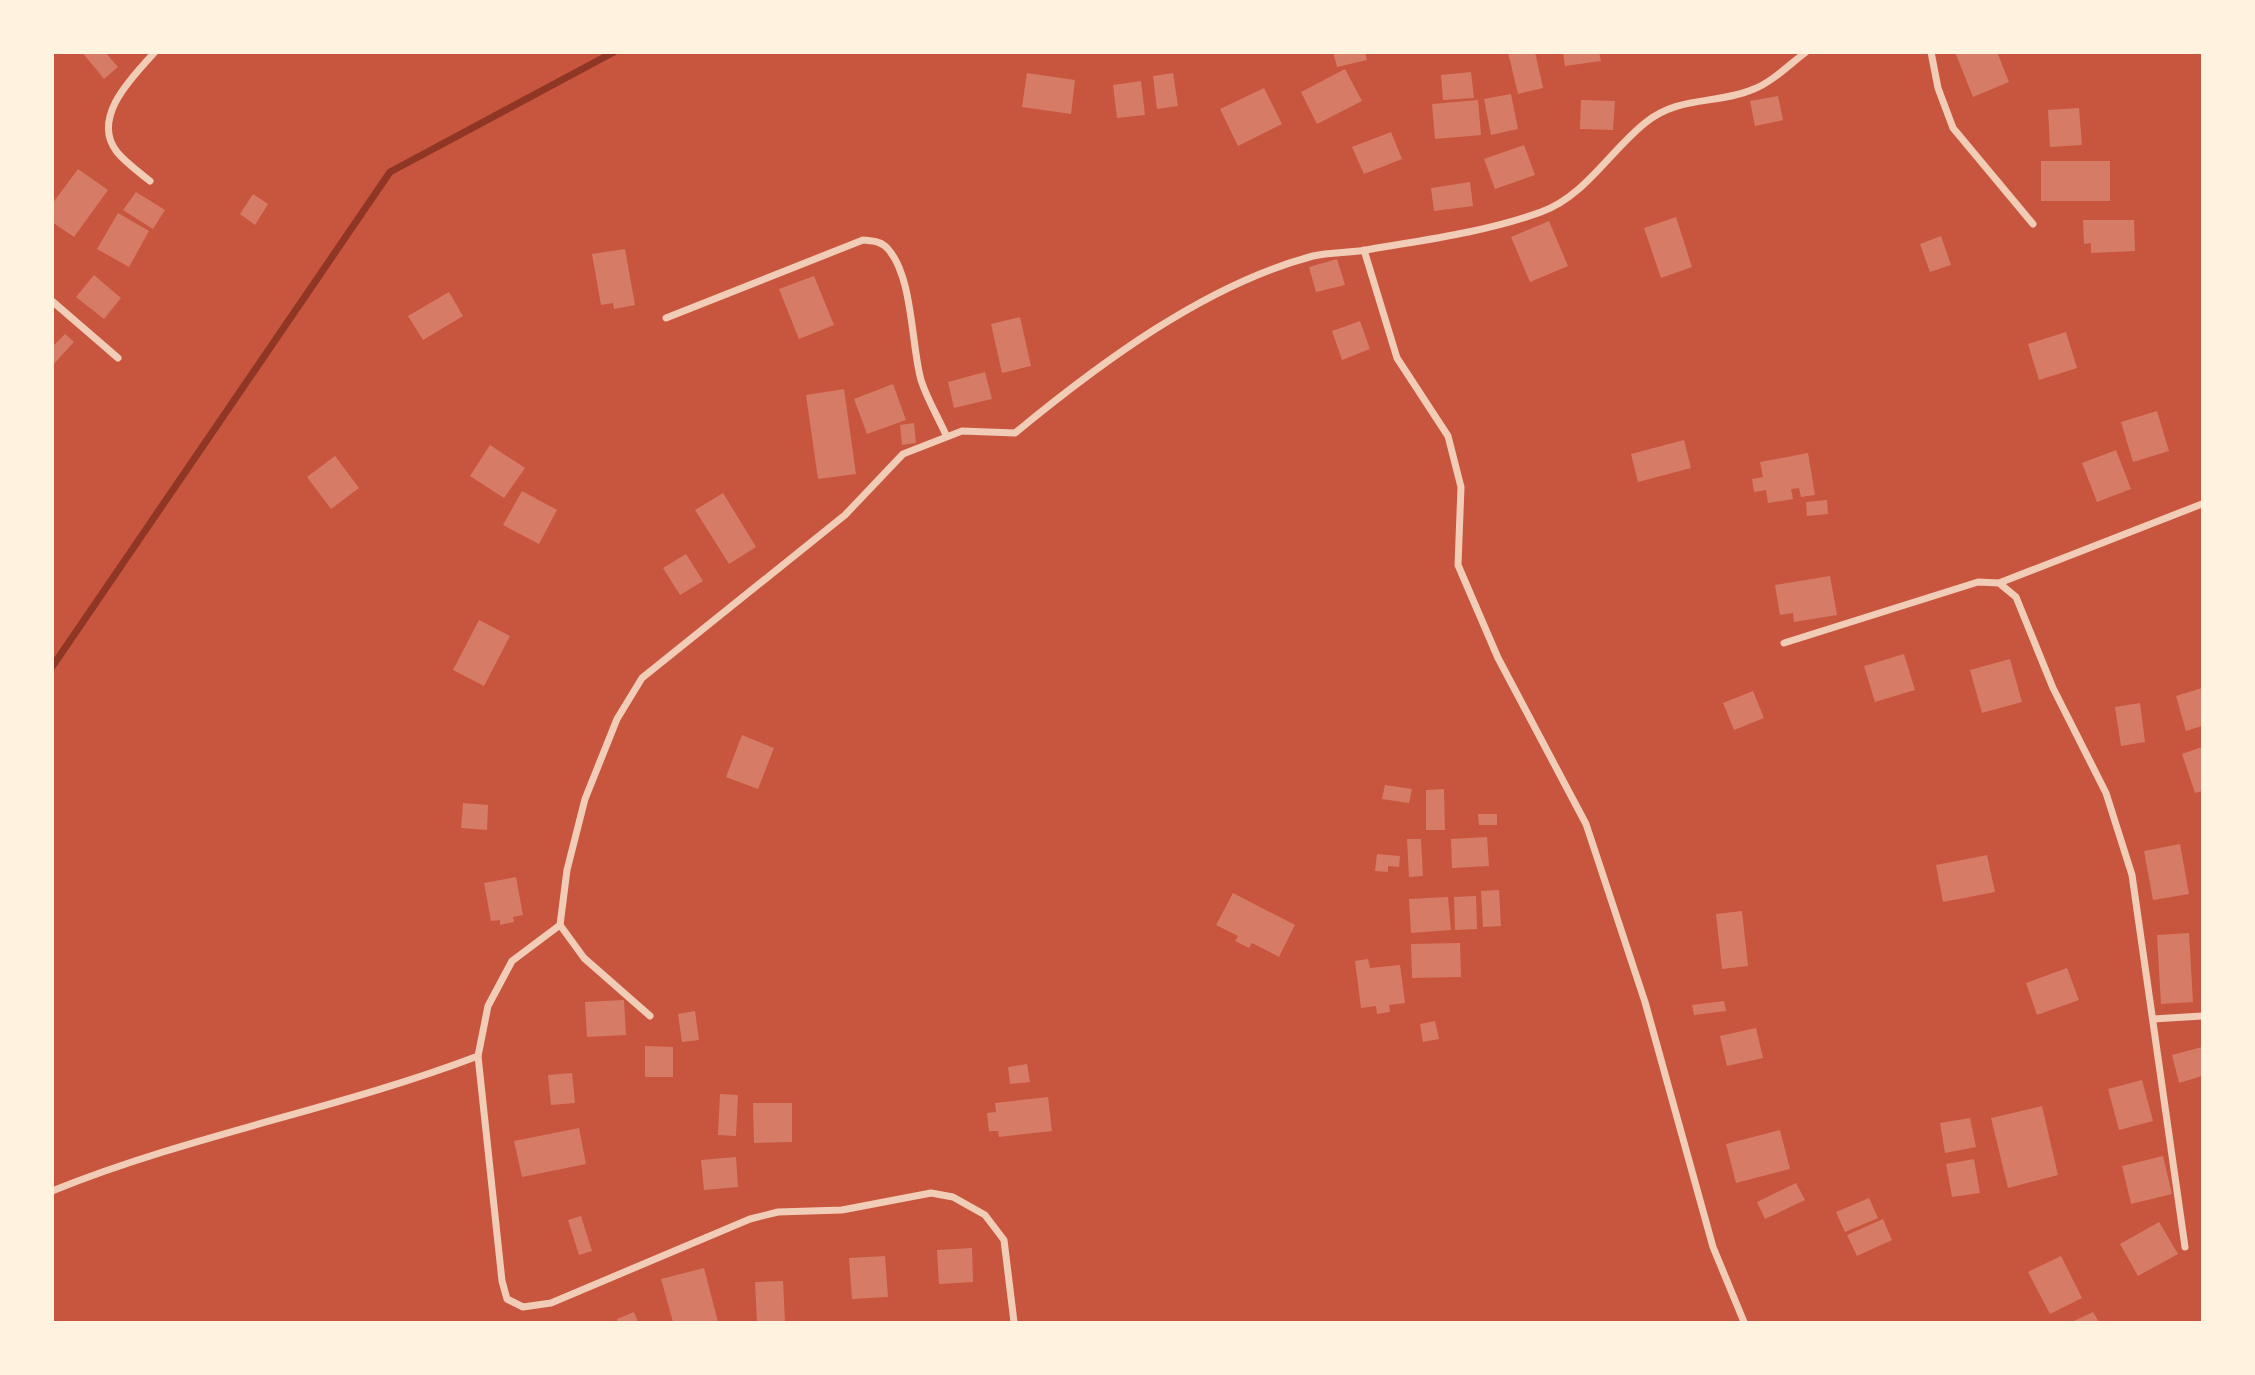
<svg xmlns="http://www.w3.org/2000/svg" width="2255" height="1375" font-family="'Alegreya Sans',sans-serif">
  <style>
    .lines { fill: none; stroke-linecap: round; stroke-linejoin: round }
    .stream { stroke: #8f3625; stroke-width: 7 }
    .building { fill: #d67c66 }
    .minor { stroke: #f1ccb7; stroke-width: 7 }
  </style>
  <rect width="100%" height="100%" fill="#c8553d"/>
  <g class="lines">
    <path class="stream" d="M52,667L390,172L614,52"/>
  </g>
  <g class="building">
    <path d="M82,52H105L118,67L104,79Z"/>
    <path d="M1333,52H1365L1367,60L1337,67Z"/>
    <path d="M1508,52H1535L1543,88L1518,94Z"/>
    <path d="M1563,52H1599L1601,61L1565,66Z"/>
    <path d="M1955,52H1997L2009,82L1973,97Z"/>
    <path d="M1345,69L1362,101L1317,124L1301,92Z"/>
    <path d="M1471,72L1474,98L1443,100L1441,75Z"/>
    <path d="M1027,73L1075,80L1071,114L1022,107Z"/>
    <path d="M1173,73L1178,106L1157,109L1153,76Z"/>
    <path d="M1141,81L1145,115L1117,118L1113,85Z"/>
    <path d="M1264,88L1282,124L1238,146L1220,109Z"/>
    <path d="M1511,94L1518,129L1491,135L1484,99Z"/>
    <path d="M1778,96L1783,120L1755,126L1750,101Z"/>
    <path d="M1478,100L1481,135L1435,139L1432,104Z"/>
    <path d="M1581,100L1615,101L1613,130L1580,129Z"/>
    <path d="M2079,108L2082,145L2050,147L2048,110Z"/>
    <path d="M1391,132L1402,159L1364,174L1352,147Z"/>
    <path d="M1524,145L1535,175L1495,189L1484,159Z"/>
    <rect x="2041" y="161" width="69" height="40"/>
    <path d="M78,169L108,190L74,237L52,222V204Z"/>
    <path d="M1470,182L1473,206L1434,211L1431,188Z"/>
    <path d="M136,192L165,210L153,229L123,210Z"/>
    <path d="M253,194L268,204L255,225L240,214Z"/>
    <path d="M118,213L149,231L129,267L97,249Z"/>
    <path d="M1676,217L1692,267L1661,278L1644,228Z"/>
    <path d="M2083,220H2134L2135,251L2091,253V243L2084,244Z"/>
    <path d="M1549,221L1568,266L1530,282L1511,237Z"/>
    <path d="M1941,236L1951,265L1930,272L1920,244Z"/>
    <path d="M625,249L635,305L614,309L613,303L601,305L592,254Z"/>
    <path d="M1337,259L1345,285L1316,292L1309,267Z"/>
    <path d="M94,275L121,298L104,319L76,297Z"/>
    <path d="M814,276L834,325L799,339L779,289Z"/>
    <path d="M449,292L463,316L423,340L408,316Z"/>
    <path d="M1020,317L1031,366L1002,373L991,324Z"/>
    <path d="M1360,321L1370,349L1342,360L1332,331Z"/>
    <path d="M2066,332L2077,368L2039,380L2028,344Z"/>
    <path d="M65,334L74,342L52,366V347Z"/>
    <path d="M985,372L992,399L954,408L948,382Z"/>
    <path d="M893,384L906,420L867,434L854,399Z"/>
    <path d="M844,389L856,474L818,479L806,395Z"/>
    <path d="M2157,411L2169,451L2133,462L2121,422Z"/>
    <path d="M914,423L916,443L902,445L900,425Z"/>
    <path d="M1684,440L1691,468L1638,482L1631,454Z"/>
    <path d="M490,445L525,468L504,498L470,476Z"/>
    <path d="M2116,450L2131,489L2097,502L2082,463Z"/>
    <path d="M1808,453L1815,495L1801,497L1799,488L1791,489L1793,499L1768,503L1766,490L1754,492L1752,479L1763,477L1760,462Z"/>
    <path d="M335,456L359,488L331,509L307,477Z"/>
    <path d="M522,491L557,510L539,544L503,525Z"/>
    <path d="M723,493L756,547L729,564L695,510Z"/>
    <path d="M1827,500L1828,514L1807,516L1806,502Z"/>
    <path d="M686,554L703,581L680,595L663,568Z"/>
    <path d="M1830,576L1837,615L1794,622L1793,613L1780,615L1775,585Z"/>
    <path d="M479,620L510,636L484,686L453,670Z"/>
    <path d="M1904,654L1915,690L1875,702L1864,666Z"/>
    <path d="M2010,659L2022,702L1982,713L1970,670Z"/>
    <path d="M2202,688V726L2186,731L2176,696Z"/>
    <path d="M1753,691L1764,718L1734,730L1723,703Z"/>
    <path d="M2140,703L2145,742L2121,746L2115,707Z"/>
    <path d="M742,735L774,748L758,789L726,777Z"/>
    <path d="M2202,747V791L2195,793L2182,754Z"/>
    <path d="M1385,785L1412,789L1409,803L1382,799Z"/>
    <path d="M1444,789L1445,830H1426V790Z"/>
    <path d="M463,803L488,805L487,830L461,828Z"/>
    <path d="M1478,814H1497V825H1479Z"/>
    <path d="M1487,837L1489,866L1452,868L1451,839Z"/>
    <path d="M1407,839H1421L1423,876L1409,877Z"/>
    <path d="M2180,844L2189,894L2153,900L2144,851Z"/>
    <path d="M1377,854L1400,856L1399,867L1388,866V872L1375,871Z"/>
    <path d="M1987,855L1995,892L1943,902L1936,865Z"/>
    <path d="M516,877L523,915L513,917L514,922L500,925V920L491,921L484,883Z"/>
    <path d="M1499,890L1501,926L1483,927L1481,891Z"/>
    <path d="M1233,893L1295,925L1279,957L1252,943L1249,948L1235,941L1238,936L1216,925Z"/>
    <path d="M1476,896L1477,929L1455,930L1454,897Z"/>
    <path d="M1448,897L1451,930L1411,933L1409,899Z"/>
    <path d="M1742,911L1748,966L1722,969L1716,914Z"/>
    <path d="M2189,933L2193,1002L2161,1004L2157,935Z"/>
    <path d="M1460,943L1461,977L1412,978L1411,944Z"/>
    <path d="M1368,959L1370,968L1400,965L1405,1003L1389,1005L1390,1012L1377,1014L1376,1006L1361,1008L1355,961Z"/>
    <path d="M2067,968L2079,1000L2037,1015L2026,983Z"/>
    <path d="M624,1000L626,1035L587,1037L585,1002Z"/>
    <path d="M1724,1001L1726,1011L1694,1015L1692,1005Z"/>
    <path d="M695,1011L699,1040L682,1042L678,1014Z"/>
    <path d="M1435,1021L1439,1039L1423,1042L1420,1024Z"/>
    <path d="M1756,1028L1763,1058L1727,1066L1720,1036Z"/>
    <path d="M645,1046L673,1047V1077H645Z"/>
    <path d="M2202,1047V1076L2179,1083L2172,1055Z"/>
    <path d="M1027,1064L1030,1082L1010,1084L1008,1067Z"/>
    <path d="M572,1073L575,1103L551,1105L548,1075Z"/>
    <path d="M2142,1080L2153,1121L2119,1130L2108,1089Z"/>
    <path d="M720,1094L738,1095L736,1136L718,1135Z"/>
    <path d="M1048,1097L1052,1131L999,1137L998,1131H989L987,1113L996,1112L995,1103Z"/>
    <path d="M753,1103H792V1142L754,1143Z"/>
    <path d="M2042,1106L2058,1175L2008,1188L1991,1118Z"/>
    <path d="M1970,1118L1976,1147L1945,1153L1940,1123Z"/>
    <path d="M579,1128L586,1164L522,1177L514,1141Z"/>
    <path d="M1780,1130L1790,1169L1736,1183L1726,1144Z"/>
    <path d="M2163,1156L2172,1194L2131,1204L2122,1166Z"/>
    <path d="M736,1157L738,1187L704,1190L701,1160Z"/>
    <path d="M1974,1159L1980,1193L1952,1197L1946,1164Z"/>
    <path d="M1796,1183L1805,1200L1765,1219L1757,1202Z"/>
    <path d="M1869,1198L1878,1218L1845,1232L1836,1212Z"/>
    <path d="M581,1216L592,1251L579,1255L568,1220Z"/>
    <path d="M1883,1219L1892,1240L1857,1256L1847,1235Z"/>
    <path d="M2159,1222L2178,1254L2138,1276L2120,1244Z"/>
    <path d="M972,1248L973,1282L939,1284L937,1250Z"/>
    <path d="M885,1256L888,1297L852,1299L849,1258Z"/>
    <path d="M2061,1256L2082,1298L2050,1314L2028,1272Z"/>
    <path d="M704,1268L718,1322H673L661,1279Z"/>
    <path d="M783,1281L785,1322H757L755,1282Z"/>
    <path d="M634,1312L638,1322H618L617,1319Z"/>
    <path d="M2093,1312L2099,1322H2072Z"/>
  </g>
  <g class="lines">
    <g class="minor">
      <path d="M1931,52L1938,88L1953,128L2033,224"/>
      <path d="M150,181C139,172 126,163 117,152C90,118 133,76 155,52"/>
      <path d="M1364,250L1397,358L1448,436L1461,487L1458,565L1498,658L1586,824L1645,1002L1713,1247L1744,1322"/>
      <path d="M52,301L118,358"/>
      <path d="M666,318L863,240C872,241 882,241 888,249C913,277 911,344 921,380C927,399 938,417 946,435"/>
      <path d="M1999,583L2202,504"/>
      <path d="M1784,643L1978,582L1999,583L2016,597L2053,688L2106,793L2132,875L2185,1247"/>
      <path d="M560,925L584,958L650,1016"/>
      <path d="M2153,1019L2202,1016"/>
      <path d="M478,1056L502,1281L507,1299L523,1307L551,1303L750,1219L778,1212L842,1210L931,1193L953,1197L985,1215L1004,1240L1014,1322"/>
      <path d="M52,1191C190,1135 339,1109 478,1056L488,1006L512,961L560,925L567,870L585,799L617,719L642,678L845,515L903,454L962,431L1015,433C1100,363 1206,284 1313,256C1330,252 1349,253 1366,250C1424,240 1486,232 1541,212C1584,197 1610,151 1645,123C1679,95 1717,105 1754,89C1772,82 1790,64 1806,52"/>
    </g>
  </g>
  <rect width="2255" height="1375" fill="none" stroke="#fff3e0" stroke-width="108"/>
</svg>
